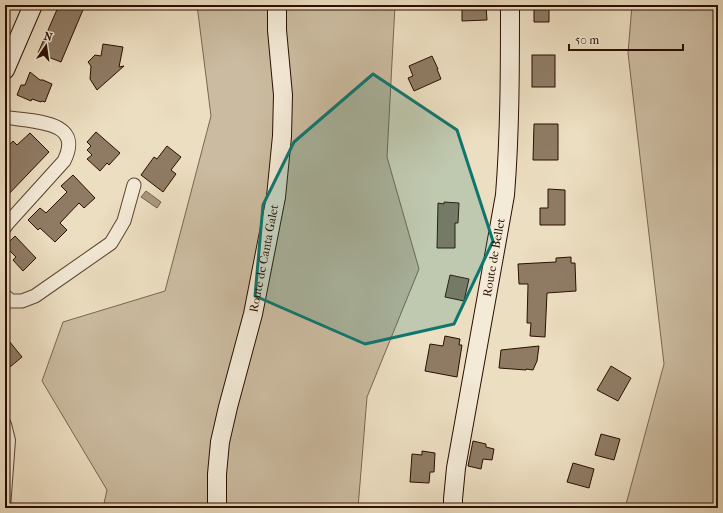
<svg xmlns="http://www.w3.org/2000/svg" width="723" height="513" font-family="'IM FELL French Canon',serif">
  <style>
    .green { fill: #cbbba0; stroke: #7b6550 }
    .water { fill: #aa987f; stroke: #77614c }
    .building { fill: #8f7b64; stroke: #2b0f00 }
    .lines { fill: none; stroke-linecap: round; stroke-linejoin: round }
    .lane-casing { stroke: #5b4330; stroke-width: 8 }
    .street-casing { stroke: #5b4330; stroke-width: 15 }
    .secondary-casing { stroke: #2b0f00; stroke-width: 20 }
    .lane { stroke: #f3ead7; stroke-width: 6 }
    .street { stroke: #f3ead7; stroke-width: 13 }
    .secondary { stroke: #f3ead7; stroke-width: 18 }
    .marked { fill: #0f766e; fill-opacity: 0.2; stroke: #0f766e; stroke-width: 3; stroke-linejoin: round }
    .labels { text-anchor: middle; stroke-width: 3.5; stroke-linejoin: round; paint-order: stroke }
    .street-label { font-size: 12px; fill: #2b0f00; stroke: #f3ead7 }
  </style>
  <rect width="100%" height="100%" fill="#ecdec1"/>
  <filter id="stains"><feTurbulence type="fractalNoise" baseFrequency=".005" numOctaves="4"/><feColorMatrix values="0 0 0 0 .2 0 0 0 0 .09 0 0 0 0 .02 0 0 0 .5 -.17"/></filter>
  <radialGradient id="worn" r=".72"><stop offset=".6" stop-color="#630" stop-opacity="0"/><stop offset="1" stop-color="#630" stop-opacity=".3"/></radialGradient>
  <g class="green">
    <path d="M197,5H395L387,157L419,269L367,397L358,508H103L107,490L42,381L63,322L165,291L211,116Z"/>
    <path d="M632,5H718V508H625L664,364L628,53Z"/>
  </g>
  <path class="water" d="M146,191L161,202L157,208L141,197Z"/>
  <g class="building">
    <path d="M59,5H85L61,62L38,53Z"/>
    <path d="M470,5H486L487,20L462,21V9L470,8Z"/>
    <path d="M535,5H549V22H534V10H535Z"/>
    <path d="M103,44L123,47L119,67L124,66L97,90L90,79L91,66L88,62L95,55L101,56Z"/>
    <rect x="532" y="55" width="23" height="32"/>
    <path d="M432,56L438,69H437L441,79L414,91L408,78L413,76L409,66Z"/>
    <path d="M30,72L40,80H43L52,84L45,102L42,101L41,102L32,99L31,101L17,95L21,85H25Z"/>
    <path d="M534,124H558V160H533Z"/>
    <path d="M96,132L120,153L109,165L107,163L100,171L87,159L92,155L87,150L91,146L87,142Z"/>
    <path d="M30,133L49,152L5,198V150L13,141L17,145Z"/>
    <path d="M167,146L181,157L171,170L176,174L163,192L141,175L154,157L157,159Z"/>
    <path d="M73,175L95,198L84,208L79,203L60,223L67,230L55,242L40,228L38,230L28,220L40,208L46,213L67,192L61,186Z"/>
    <path d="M548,189L565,190V225H540V208H548Z"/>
    <path d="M444,202L459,203L458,223H455V248H437L438,203L444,204Z"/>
    <path d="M15,236L36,258L23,271L13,260L16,257L5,246Z"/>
    <path d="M571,257V263H575L576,291L547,293L545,337L530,336L531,323H527L528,284H519L518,264L556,262V258Z"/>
    <path d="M450,275L469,279L464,301L445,297Z"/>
    <path d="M5,336L22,357L5,371Z"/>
    <path d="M445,336L460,339L459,345H462L457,377L425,371L430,344L443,346Z"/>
    <path d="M539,346L537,361L533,370L526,369V370L499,368L501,350Z"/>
    <path d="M611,366L631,378L618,401L597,390Z"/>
    <path d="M601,434L620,439L614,460L595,455Z"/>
    <path d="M473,441L486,444V447L494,449L492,460L483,459L481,469L468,466Z"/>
    <path d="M422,451L435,453L434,472H430L429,483L410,482L412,454L422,455Z"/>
    <path d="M573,463L594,469L589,488L567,482Z"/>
  </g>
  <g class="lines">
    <defs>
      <path id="lane" d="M5,418L8,424L12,440L7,508"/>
      <g id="street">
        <path d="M5,117C30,122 85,119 64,161L7,224L5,227"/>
        <path d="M5,296L11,301H22L35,296L111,243L124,221L134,185"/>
      </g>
      <g id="secondary">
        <path d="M5,70L33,5"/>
        <path id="s1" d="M217,508V474L220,442L228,407L253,314L276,197L282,136L283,95L277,30V5"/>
        <path id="s2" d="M453,508V499L456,468L505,195C510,132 510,68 510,5"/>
      </g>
    </defs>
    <use href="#lane" class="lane-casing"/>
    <use href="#street" class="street-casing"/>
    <use href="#secondary" class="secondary-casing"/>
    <use href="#lane" class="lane"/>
    <use href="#street" class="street"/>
    <use href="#secondary" class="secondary"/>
  </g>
  <path class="marked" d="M373,74L457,130L493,241L454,324L365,344L255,296L263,205L294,142Z"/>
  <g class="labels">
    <g class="street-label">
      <text dy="4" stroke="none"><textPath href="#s1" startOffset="255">Route de Canta Galet</textPath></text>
      <text dy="4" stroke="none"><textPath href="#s2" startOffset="254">Route de Bellet</textPath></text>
    </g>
  </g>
  <rect width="723" height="513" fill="none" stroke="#ecdec1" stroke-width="20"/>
  <rect x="6" y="6" width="711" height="501" fill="none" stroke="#2b0f00" stroke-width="2"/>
  <rect x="10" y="10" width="703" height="493" fill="none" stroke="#2b0f00"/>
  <g transform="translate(46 46) rotate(13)" stroke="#f3ead7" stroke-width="3" paint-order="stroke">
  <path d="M0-3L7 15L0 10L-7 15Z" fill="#2b0f00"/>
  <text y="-6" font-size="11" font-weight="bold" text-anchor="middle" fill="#2b0f00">N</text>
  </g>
  <path d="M569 44v6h114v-6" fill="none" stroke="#2b0f00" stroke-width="2"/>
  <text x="575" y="44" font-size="12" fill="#2b0f00" stroke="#f3ead7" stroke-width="3" paint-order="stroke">50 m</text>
  <rect width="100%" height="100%" filter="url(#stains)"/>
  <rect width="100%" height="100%" fill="url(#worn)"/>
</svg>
